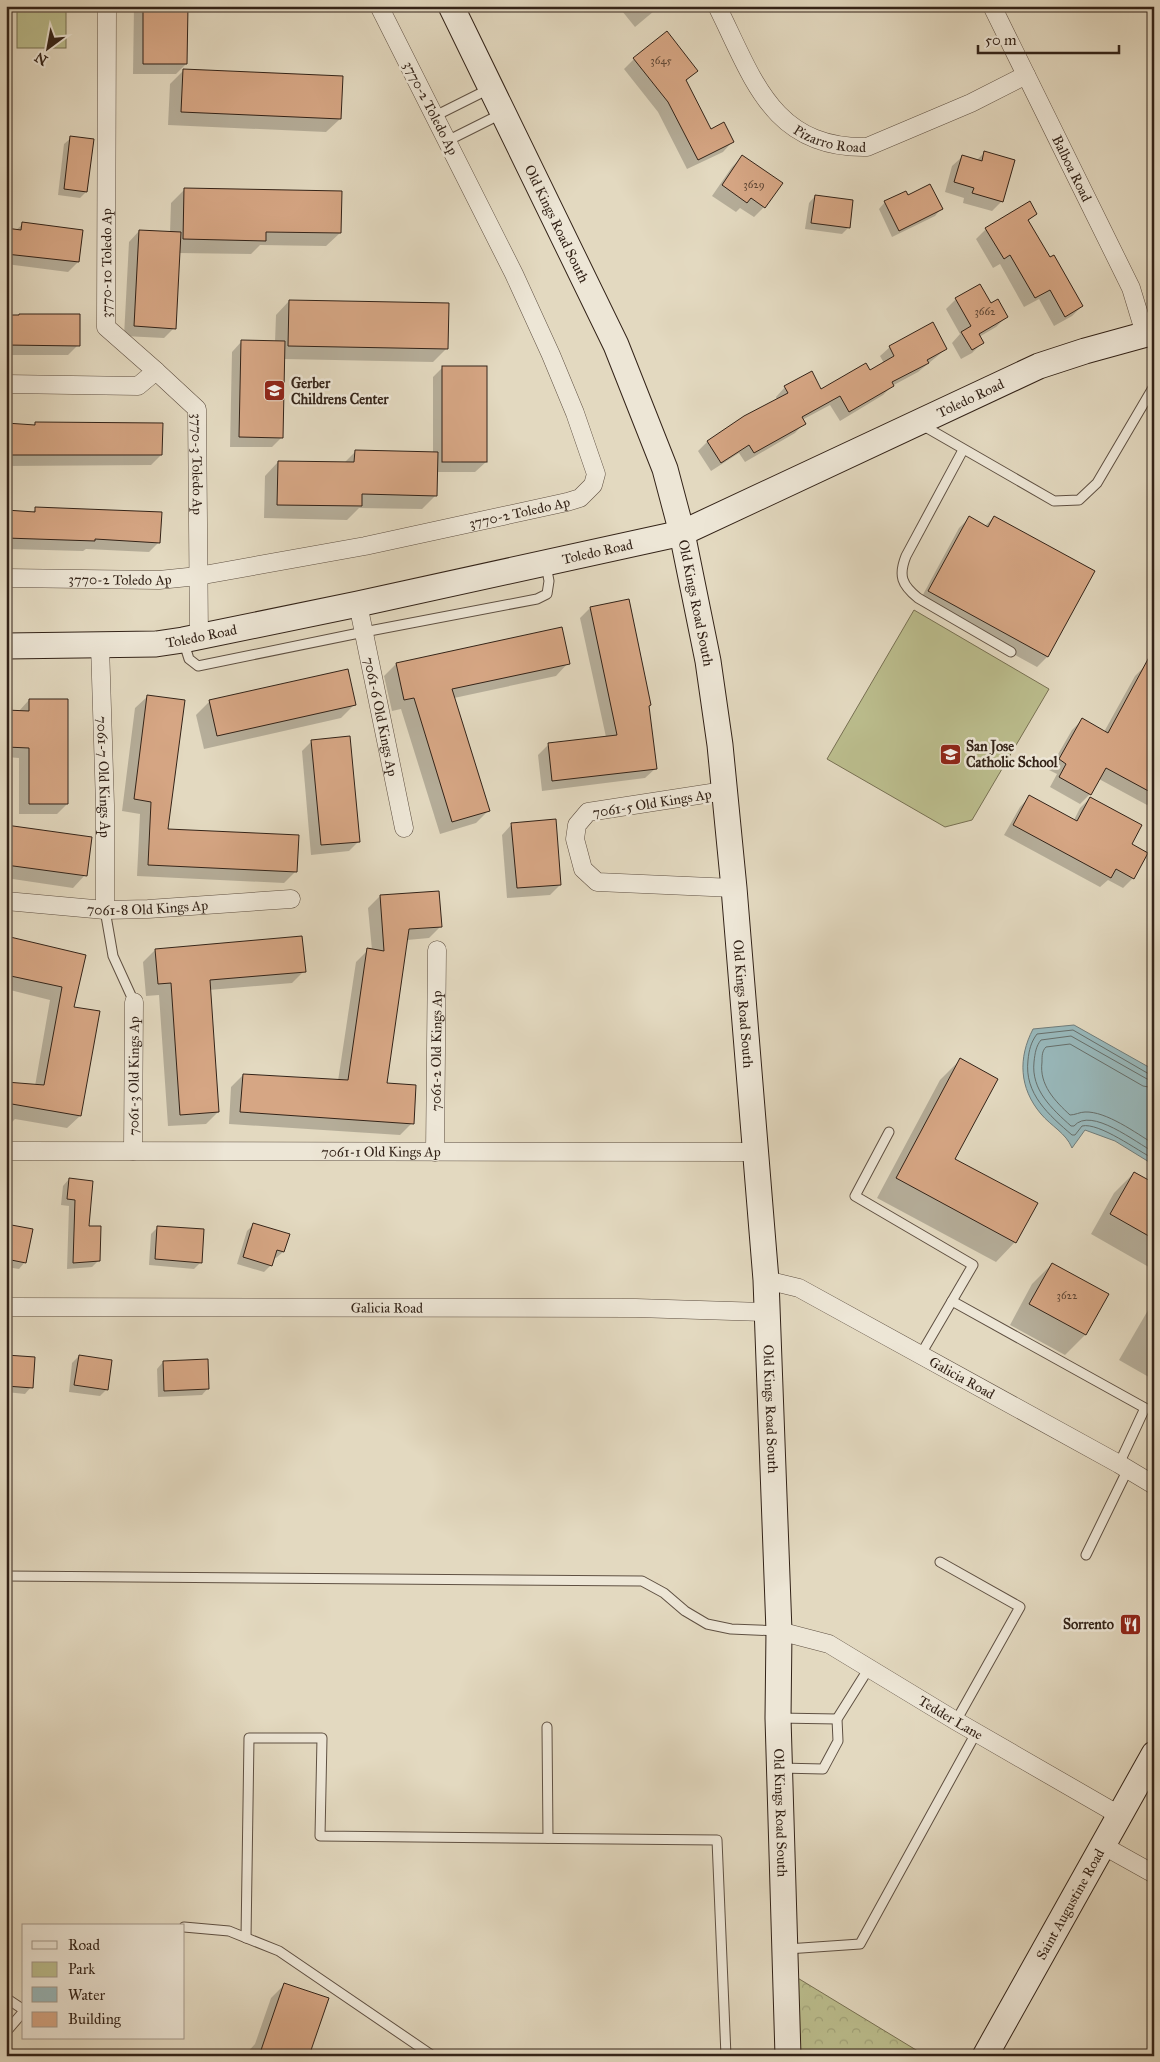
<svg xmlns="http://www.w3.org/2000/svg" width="1160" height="2062" font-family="'IM FELL Great Primer',serif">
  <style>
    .forest { fill: url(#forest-crowns); stroke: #777052 }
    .park { fill: #bbbd8d; stroke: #777052 }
    .water { fill: #98b8bb; stroke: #707c7a }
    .shadow { fill: #0003 }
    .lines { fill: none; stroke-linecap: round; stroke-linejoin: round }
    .shore { stroke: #666e6a; stroke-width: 1 }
    .building { fill: #d6a684; stroke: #332318 }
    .lane-casing { stroke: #5f5042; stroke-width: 11 }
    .street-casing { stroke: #5f5042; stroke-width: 19 }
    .secondary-casing { stroke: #332318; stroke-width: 27 }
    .lane { stroke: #ede6d6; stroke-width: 9 }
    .street { stroke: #ede6d6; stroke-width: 18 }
    .secondary { stroke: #ede6d6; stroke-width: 25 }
    .labels { text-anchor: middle; stroke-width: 5; stroke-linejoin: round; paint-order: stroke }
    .number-label { font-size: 11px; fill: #5c4433 }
    .street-label { font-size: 14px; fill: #332318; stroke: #ede6d6 }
    .poi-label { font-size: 14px; font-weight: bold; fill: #332318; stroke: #ede6d6; text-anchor: start }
  </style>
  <defs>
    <pattern id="forest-crowns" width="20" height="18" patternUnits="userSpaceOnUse" patternTransform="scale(1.25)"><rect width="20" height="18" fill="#bbbd8d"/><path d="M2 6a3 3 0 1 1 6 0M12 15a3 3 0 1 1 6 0" fill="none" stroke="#a1a279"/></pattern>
  </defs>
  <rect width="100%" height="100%" fill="#e3d9c0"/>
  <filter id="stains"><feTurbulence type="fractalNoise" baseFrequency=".004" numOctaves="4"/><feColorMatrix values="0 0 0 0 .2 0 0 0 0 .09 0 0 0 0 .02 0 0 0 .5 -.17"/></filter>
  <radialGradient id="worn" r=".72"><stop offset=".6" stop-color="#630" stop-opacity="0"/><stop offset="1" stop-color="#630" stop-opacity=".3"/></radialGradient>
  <path class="forest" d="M796,1977L926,2056H801Z"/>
  <g class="park">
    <rect x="17" y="6" width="49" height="42"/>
    <path d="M914,610L1049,689L972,820L945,827L827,759Z"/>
  </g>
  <path class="water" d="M1074,1025L1154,1070V1165L1115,1141L1085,1130L1072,1148C1066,1133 1051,1126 1041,1114C1019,1088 1018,1058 1033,1029Z"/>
  <g class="shadow">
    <path d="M134,6H186V64L176,74H133Z"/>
    <path d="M618,6H660L635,27Z"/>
    <path d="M634,59L697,71L685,82L710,130L733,141L723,152L687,169L658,112L624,69Z"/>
    <path d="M184,70L340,119L326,132L168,125L170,84Z"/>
    <path d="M71,138L86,192L80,198L58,195L64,144Z"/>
    <path d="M985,152L1002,201L992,211L963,203L964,198L945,192L952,166L963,156L977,160Z"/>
    <path d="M742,157L764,207L754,217L740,208L736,212L712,196L732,167Z"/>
    <path d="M184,190L340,233L326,246L260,245L251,254L178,253L174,328L164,338L124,336L129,242L139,231L170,233L171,203Z"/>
    <path d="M815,196L849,227L842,234L805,229L809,203Z"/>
    <path d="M908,196L941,209L935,216L892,237L879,209L885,202Z"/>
    <path d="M1029,203L1036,214L1027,222L1082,306L1072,316L1054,326L1039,299L1024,307L1000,264L993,268L976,239L986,229Z"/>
    <path d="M23,224L78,262L68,272L6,264V230H16Z"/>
    <path d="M956,299L1006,317L996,327L979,337L982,343L972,353L961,359L952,343L960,334L946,309Z"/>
    <path d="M289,301L447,348L433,362L284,359L282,437L272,447H230L232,352L242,341L275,342L276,315Z"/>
    <path d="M6,316L78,345L68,355H6Z"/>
    <path d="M890,347L946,349L918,372L892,386L883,395L840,421L830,405L802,420L804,423L795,433L745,462L739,453L711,471L698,451L707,442L777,400L776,397L785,387L821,391L869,372L884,363L880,356Z"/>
    <path d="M443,367L486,462L475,472H436V495L422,509L359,508L347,520L264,518L265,476L278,462L344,463L355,452L433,454V377Z"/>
    <path d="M35,423L161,455L151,465L6,466V424L33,426Z"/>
    <path d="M36,509L159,542L149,552L86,549L83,551L9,549L6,552V511L31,513Z"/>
    <path d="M994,517L1094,572L1047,657L1037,667L919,602L959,528L969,518L985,526Z"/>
    <path d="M1154,570V579L1150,577Z"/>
    <path d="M590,608L648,707L656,768L645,778L542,791L538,755L548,745L606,737L580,618Z"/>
    <path d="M568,663L556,676L454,698L489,810L476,823L440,834L401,709L392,711L384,676L396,664Z"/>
    <path d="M1145,666H1154V799L1147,805L1099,779L1090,794L1080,804L1050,787L1057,774L1049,770L1072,730L1082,720L1104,732L1135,676Z"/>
    <path d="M148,696L166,830L296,871L284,883L137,876L140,814L122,811L135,708Z"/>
    <path d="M29,700L67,804L57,814H19V758L6,757V711H19Z"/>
    <path d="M210,701L355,704L341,718L204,749L196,715Z"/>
    <path d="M312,741L359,841L349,851L311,855L302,751Z"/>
    <path d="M1030,796L1074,820L1080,808L1090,798L1131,845L1133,878L1123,888L1108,880L1100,887L1004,835L1020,807Z"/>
    <path d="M512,824L560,885L550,895L507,898L502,835Z"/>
    <path d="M6,826L85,875L73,888L6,878Z"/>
    <path d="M380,896L441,926L429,938L407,940L385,1084L412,1123L400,1135L229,1124L231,1087L243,1075L338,1081L356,962L368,950H372L368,908Z"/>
    <path d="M6,937L85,956L73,1008L80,1116L67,1128L15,1119L6,1128V1083L35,1086L50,1000L6,989Z"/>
    <path d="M155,950L304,971L292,983L209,990L218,1112L206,1124L168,1126L159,995L146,996L143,962Z"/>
    <path d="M960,1060L953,1159L1015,1242L996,1262L877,1198L940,1080Z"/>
    <path d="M1134,1173L1154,1185V1270L1091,1234L1114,1193Z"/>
    <path d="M69,1179L98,1261L92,1267L67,1269L69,1206L61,1205L63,1186Z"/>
    <path d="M254,1224L283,1252L276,1258L273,1257L271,1265L264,1272L237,1264L247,1231Z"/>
    <path d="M6,1225L25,1262L19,1269L6,1267Z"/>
    <path d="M158,1227L201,1262L194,1269L149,1265L151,1234Z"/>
    <path d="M1052,1264L1107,1294L1085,1335L1065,1355L1010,1325L1032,1284Z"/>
    <path d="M1154,1300V1380L1119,1360Z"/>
    <path d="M6,1356L31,1387L25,1394L6,1392Z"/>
    <path d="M79,1356L107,1389L100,1396L69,1392L72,1363Z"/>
    <path d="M163,1362L208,1388L202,1395L158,1397L157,1369Z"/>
    <path d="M285,1984L308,2056H244L255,2044L271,1998Z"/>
  </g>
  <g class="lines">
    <g class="shore">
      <path d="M1154,1074H1149L1073,1030L1037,1034C1031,1042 1029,1050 1028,1060C1024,1094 1049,1115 1072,1135H1075L1082,1126C1099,1122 1138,1151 1154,1159"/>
      <path d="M1154,1081L1147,1079L1071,1036L1041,1040C1036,1046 1035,1053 1034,1062C1031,1090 1052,1109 1071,1126H1074C1091,1106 1136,1143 1154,1152"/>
      <path d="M1154,1088L1143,1086L1070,1044L1046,1047C1042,1051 1042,1056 1042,1062C1039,1085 1055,1101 1070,1115C1075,1115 1080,1112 1085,1112C1106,1111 1136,1133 1154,1144"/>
    </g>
  </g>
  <g class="building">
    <path d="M143,6H188L187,64H143Z"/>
    <path d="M667,31L698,71L686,80L711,129L724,122L734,142L698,160L668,102L633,58Z"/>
    <path d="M183,69L343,76L341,119L181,112Z"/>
    <path d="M70,136L94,139L87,192L64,189Z"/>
    <path d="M984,151L1015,160L1003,202L972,193L974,188L954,182L962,155L982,161Z"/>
    <path d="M742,155L783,183L765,208L751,198L747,203L722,185Z"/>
    <path d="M930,184L943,209L899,231L884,201L906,191L908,195Z"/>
    <path d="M184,188L342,191L341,233L266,232V241L183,239Z"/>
    <path d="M815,195L853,200L850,228L811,223Z"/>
    <path d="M1030,201L1037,214L1028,220L1050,257L1054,255L1083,306L1065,317L1050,290L1035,298L1010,255L1004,259L985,228Z"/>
    <path d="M22,222L83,230L79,262L6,254V228L21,230Z"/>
    <path d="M139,230L181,232L176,329L134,326Z"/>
    <path d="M980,284L991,303L998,299L1008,317L979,334L984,343L972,350L961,332L971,326L955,298Z"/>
    <path d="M289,300L449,303L448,349L288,346Z"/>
    <path d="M19,314H80V346L6,345V315H19Z"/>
    <path d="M933,322L947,349L927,360L929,363L892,382L894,386L849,412L840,396L802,417L806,424L754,453L749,445L721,463L707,441L744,416L788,393L784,386L812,371L821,389L866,363L870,370L894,356L889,346Z"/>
    <path d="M241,340L285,341L283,438L239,437Z"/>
    <rect x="442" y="366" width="45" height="96"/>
    <path d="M35,422L163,423L162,455H6V423L35,425Z"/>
    <path d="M355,450L438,452L437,496L362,494V506L277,505L278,461L354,462Z"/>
    <path d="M35,507L162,512L160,543L95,539V541L6,538V510L35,512Z"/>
    <path d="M969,516L988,527L994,516L1095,571L1048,657L928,591Z"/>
    <path d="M629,599L651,705L649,706L657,769L552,781L548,743L617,735L590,607Z"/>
    <path d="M562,627L570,664L452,689L490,811L452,822L414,698L404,700L396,663Z"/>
    <path d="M1154,648V794L1106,768L1091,795L1059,777L1066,764L1059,759L1082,718L1108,733Z"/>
    <path d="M348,669L356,705L217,736L209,700Z"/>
    <path d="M147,695L185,700L168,829L299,835L297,872L148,865L151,802L134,799Z"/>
    <path d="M29,699H68V804H29V748L6,747V710L29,711Z"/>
    <path d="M350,736L360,842L321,845L311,740Z"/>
    <path d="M1029,795L1077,821L1090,797L1142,825L1132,844L1148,853L1134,879L1116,869L1111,878L1013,825Z"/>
    <path d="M556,819L561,885L517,888L511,823Z"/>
    <path d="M6,825L92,837L87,876L6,865Z"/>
    <path d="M439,891L442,927L409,929L387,1083L416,1085L414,1124L240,1112L243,1074L348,1080L367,948L384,951L380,895Z"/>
    <path d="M6,936L86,955L74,1007L100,1011L81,1116L6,1103V1082L44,1085L62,987L6,975Z"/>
    <path d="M302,936L306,972L210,980L219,1112L180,1115L171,983L158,984L155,949Z"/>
    <path d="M960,1058L998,1079L955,1159L1038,1203L1016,1243L896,1178Z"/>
    <path d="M1134,1172L1154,1183V1239L1110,1214Z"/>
    <path d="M69,1178L93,1181L89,1226H101L100,1261L73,1263L75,1200L67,1199Z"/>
    <path d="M253,1223L290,1234L284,1252L277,1250L272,1266L243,1257Z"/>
    <path d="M6,1224L33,1229L26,1263L6,1259Z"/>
    <path d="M157,1226L204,1229L202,1263L155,1259Z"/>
    <path d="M1052,1263L1109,1294L1086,1335L1029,1304Z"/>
    <path d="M6,1355L35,1357L33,1388L6,1386Z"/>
    <path d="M79,1355L112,1360L108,1390L74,1385Z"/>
    <path d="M208,1359L209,1389L164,1391L163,1361Z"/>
    <path d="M284,1983L329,1998L309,2056H259Z"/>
  </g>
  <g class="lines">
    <defs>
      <g id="lane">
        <path d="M435,116L491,88"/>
        <path d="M447,141L503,113"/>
        <path d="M922,425L1054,501L1079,500L1097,483L1154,386"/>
        <path d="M963,450L906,556C898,576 902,585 918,598L1011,652"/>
        <path d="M183,640L189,659L198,666L364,632L537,599L547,594L549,581L546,565"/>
        <path d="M105,910L113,956L134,1002"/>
        <path d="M889,1132L855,1196L973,1265L921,1354"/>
        <path d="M952,1301L1145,1408L1119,1464"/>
        <path d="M1086,1555L1128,1469"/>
        <path d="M940,1562L1020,1607L956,1721"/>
        <path d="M6,1576L642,1581L664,1593L685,1611L707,1624L731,1629L779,1631"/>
        <path d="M778,1718L837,1719"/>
        <path d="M547,1727L548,1838"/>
        <path d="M780,1768L823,1769L838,1741L837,1719L869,1668"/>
        <path d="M184,1927L229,1931L279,1951L433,2056"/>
        <path d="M246,1938L249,1738H322L320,1836L717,1840L726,2056"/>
        <path d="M787,1949L860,1944L976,1733"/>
        <path d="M6,1998L24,2010"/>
        <path d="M6,2032L24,2011"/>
      </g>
      <g id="street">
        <path id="s1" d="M717,6C753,78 772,149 867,147L971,103L1026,75"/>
        <path id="s2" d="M992,6L1131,288L1145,334"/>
        <path id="s3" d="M156,371L197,409L199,637"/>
        <path id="s4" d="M6,384L138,386L156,371L106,327L107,6"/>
        <path id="s5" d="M6,578L159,580L198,576L365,546L567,502L580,498L593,485L596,474L575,413L551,355L514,274L379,6"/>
        <path id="s6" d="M358,604L404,828"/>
        <path id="s7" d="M100,645L105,805V910"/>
        <path d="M724,791L588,812L577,825L575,839L583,869L597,882L734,888"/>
        <path id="s8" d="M6,901L105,910L148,909L291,899"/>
        <path id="s9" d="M6,1151L756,1152"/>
        <path id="s10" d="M133,1151L134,1002"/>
        <path id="s11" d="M435,1152L437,950"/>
        <path id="s12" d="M766,1280L799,1288L1119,1464L1154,1485"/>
        <path id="s13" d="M6,1307L636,1308L767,1312"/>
        <path id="s14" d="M779,1631L829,1644L956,1721L1119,1815"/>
        <path d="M1102,1845L1154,1874"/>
      </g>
      <g id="secondary">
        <path id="s15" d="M451,6L616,345L665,469L682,533L708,661L720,745L734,888L766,1280L779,1631L778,1718L788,2056"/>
        <path id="s16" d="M6,646L156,644L183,640L358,604L682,533L1039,366L1085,351L1154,332"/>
        <path id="s17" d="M985,2056L1154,1754"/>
      </g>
    </defs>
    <use href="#lane" class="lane-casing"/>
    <use href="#street" class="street-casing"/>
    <use href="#secondary" class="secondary-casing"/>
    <use href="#lane" class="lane"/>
    <use href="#street" class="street"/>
    <use href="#secondary" class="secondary"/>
  </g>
  <defs>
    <symbol id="school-square" viewBox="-11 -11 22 22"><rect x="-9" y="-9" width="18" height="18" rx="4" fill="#8f2418" stroke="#ede6d6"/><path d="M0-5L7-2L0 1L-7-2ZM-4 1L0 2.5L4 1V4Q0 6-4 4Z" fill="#fff"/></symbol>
    <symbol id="restaurant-square" viewBox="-11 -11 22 22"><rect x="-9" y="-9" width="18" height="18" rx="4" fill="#8f2418" stroke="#ede6d6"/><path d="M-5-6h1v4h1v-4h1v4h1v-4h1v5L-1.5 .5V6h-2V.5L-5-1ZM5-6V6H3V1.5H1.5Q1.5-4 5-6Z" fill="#fff"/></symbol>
  </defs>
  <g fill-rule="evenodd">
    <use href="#school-square" x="262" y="378" width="25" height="25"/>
    <use href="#school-square" x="938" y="742" width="25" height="25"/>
    <use href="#restaurant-square" x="1118" y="1612" width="25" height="25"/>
  </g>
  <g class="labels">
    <g class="number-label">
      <text x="661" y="64">3645</text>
      <text x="754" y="188">3629</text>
      <text x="985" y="315">3662</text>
      <text x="1067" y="1299">3622</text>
    </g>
    <g class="street-label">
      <text transform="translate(431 108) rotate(63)" y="5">3770-2 Toledo Ap</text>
      <text dy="5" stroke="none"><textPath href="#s1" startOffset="184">Pizarro Road</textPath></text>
      <text dy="5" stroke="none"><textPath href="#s2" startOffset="181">Balboa Road</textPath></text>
      <text dy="5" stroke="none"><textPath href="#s15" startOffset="242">Old Kings Road South</textPath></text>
      <text dy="5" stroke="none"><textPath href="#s4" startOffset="286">3770-10 Toledo Ap</textPath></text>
      <text dy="5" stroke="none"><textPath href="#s16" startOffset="1006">Toledo Road</textPath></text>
      <text dy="5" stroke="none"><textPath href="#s3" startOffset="111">3770-3 Toledo Ap</textPath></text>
      <text dy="5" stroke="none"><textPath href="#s5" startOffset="520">3770-2 Toledo Ap</textPath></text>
      <text dy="5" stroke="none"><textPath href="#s16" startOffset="601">Toledo Road</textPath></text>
      <text dy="5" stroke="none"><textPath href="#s5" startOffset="114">3770-2 Toledo Ap</textPath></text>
      <text dy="5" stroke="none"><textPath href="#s15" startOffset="648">Old Kings Road South</textPath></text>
      <text dy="5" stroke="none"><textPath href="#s16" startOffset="196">Toledo Road</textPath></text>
      <text dy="5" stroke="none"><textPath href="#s6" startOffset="115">7061-6 Old Kings Ap</textPath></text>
      <text dy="5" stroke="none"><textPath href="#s7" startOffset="132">7061-7 Old Kings Ap</textPath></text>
      <text transform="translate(652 803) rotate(-9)" y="5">7061-5 Old Kings Ap</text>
      <text dy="5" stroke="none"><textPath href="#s8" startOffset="142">7061-8 Old Kings Ap</textPath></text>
      <text dy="5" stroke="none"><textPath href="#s15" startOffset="1052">Old Kings Road South</textPath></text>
      <text dy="5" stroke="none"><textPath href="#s11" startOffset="101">7061-2 Old Kings Ap</textPath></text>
      <text dy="5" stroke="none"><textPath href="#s10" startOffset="75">7061-3 Old Kings Ap</textPath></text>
      <text dy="5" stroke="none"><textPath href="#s9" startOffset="375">7061-1 Old Kings Ap</textPath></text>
      <text dy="5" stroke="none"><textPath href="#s13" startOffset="381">Galicia Road</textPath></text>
      <text dy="5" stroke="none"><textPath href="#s12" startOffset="220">Galicia Road</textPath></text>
      <text dy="5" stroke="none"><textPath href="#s15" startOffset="1458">Old Kings Road South</textPath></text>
      <text dy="5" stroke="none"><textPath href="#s14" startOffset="194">Tedder Lane</textPath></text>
      <text dy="5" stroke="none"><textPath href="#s15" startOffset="1862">Old Kings Road South</textPath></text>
      <text dy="5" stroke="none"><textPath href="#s17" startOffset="174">Saint Augustine Road</textPath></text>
    </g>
    <g class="poi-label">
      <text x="291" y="388">Gerber<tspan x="291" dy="16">Childrens Center</tspan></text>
      <text x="966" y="751">San Jose<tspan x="966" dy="16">Catholic School</tspan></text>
      <text x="1114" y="1629" text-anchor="end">Sorrento</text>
    </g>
  </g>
  <rect width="1160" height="2062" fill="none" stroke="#e3d9c0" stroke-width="25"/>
  <rect x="8" y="8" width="1145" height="2047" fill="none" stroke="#332318" stroke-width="2.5"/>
  <rect x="12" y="12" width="1135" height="2037" fill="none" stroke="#332318"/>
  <rect x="22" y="1924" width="162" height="115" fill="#ede6d6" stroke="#a3988a"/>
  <rect x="32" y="1941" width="25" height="8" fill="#ede6d6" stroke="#a3988a"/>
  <text x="68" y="1950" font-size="15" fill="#332318">Road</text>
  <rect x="32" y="1962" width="25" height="15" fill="#bbbd8d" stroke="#a3988a"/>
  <text x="68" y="1974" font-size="15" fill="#332318">Park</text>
  <rect x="32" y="1987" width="25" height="15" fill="#98b8bb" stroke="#a3988a"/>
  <text x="68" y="2000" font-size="15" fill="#332318">Water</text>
  <rect x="32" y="2012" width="25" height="15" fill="#d6a684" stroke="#a3988a"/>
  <text x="68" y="2024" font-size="15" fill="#332318">Building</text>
  <g transform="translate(48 48) rotate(212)" stroke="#ede6d6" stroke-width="4" paint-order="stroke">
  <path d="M0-4L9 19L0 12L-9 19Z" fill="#332318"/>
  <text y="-8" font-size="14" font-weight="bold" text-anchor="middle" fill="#332318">N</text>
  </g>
  <path d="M978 45v8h141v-8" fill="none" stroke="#332318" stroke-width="2.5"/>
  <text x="985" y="45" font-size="15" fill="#332318" stroke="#ede6d6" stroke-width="4" paint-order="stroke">50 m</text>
  <rect width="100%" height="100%" filter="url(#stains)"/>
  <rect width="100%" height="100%" fill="url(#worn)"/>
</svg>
